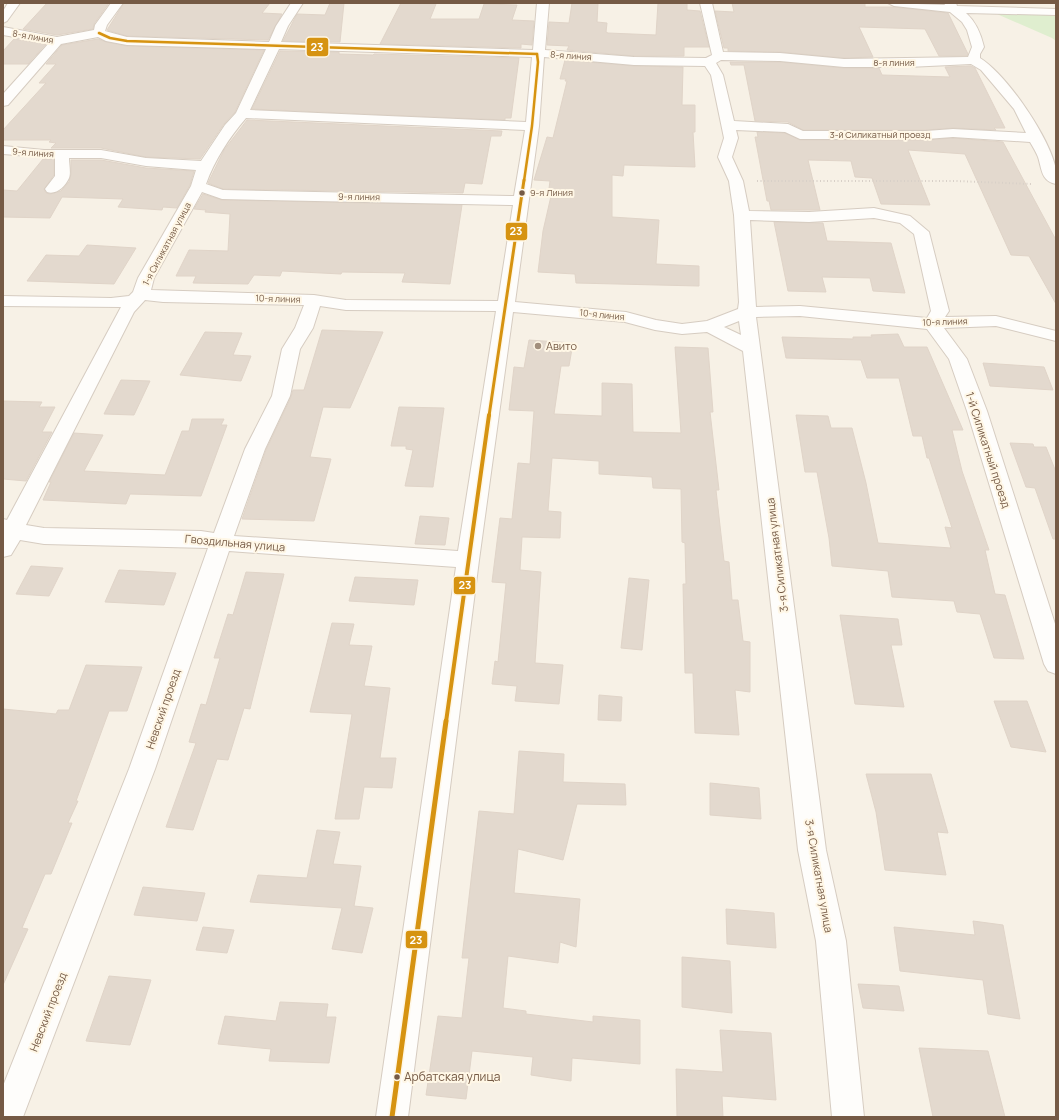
<svg xmlns="http://www.w3.org/2000/svg" width="1059" height="1120" font-family="Manrope,sans-serif">
  <style>
    .green { fill: #dfeecf }
    .building { fill: #e3d9ce; stroke: #e0d4c8 }
    .lines { fill: none; stroke-linecap: round; stroke-linejoin: round }
    .minor-casing { stroke: #d6ccc1; stroke-width: 2 }
    .path { stroke: #d8d0c8; stroke-width: 2; stroke-dasharray: 1 2.5; stroke-linecap: butt }
    .minor { fill: #fefdfb; fill-rule: evenodd }
    .bus-1-far3-casing { stroke: #fff7e6; stroke-width: 4.5 }
    .bus-1-far2-casing { stroke: #fff7e6; stroke-width: 5.5 }
    .bus-1-far1-casing { stroke: #fff7e6; stroke-width: 7 }
    .bus-1-casing { stroke: #fff7e6; stroke-width: 8 }
    .bus-1-far3 { stroke: #d69311; stroke-width: 2.5 }
    .bus-1-far2 { stroke: #d69311; stroke-width: 3 }
    .bus-1-far1 { stroke: #d69311; stroke-width: 4 }
    .bus-1 { stroke: #d69311; stroke-width: 5 }
    .bus-dot { fill: #755a45; stroke: #fff7e6; stroke-width: 1.5 }
    .poi-dot { fill: #a28f7d; stroke: #fff7e6; stroke-width: 1.5 }
    .labels { text-anchor: middle; stroke-width: 4; stroke-linejoin: round; paint-order: stroke }
    .far-street-label { font-size: 9px; fill: #755a45; stroke: #fff7e6 }
    .far-bus-label { font-size: 9px; fill: #755a45; stroke: #fff7e6; text-anchor: start }
    .poi-label { font-size: 11px; fill: #755a45; stroke: #fff7e6; text-anchor: start }
    .street-label { font-size: 11px; fill: #755a45; stroke: #fff7e6 }
    .near-bus-label { font-size: 12px; fill: #755a45; stroke: #fff7e6; text-anchor: start }
    .line-badge { stroke: #fff7e6; stroke-width: 1.5 }
    .badge-label { font-size: 11px; text-anchor: middle; font-weight: bold; fill: #fff }
  </style>
  <rect width="100%" height="100%" fill="#f7f1e6"/>
  <path class="green" d="M990,11L1056,14V41L1052,38Z"/>
  <g class="building">
    <path d="M47,3H109L94,24L93,29L57,35L23,29Z"/>
    <path d="M124,3H270L262,13L282,14L268,40L127,36L107,30Z"/>
    <path d="M330,3H344L340,42L283,41L297,14L325,15Z"/>
    <path d="M401,3L436,4L430,19H479L484,4L517,5L512,20L534,21L532,45L521,44V48L380,44Z"/>
    <path d="M572,3H598L597,22L607,23L606,32L608,33L656,35L658,3H687V10L700,11L709,47H684V56H634L567,50L569,46L547,45L549,22L569,23Z"/>
    <path d="M732,3H865V7H894L948,13L968,54L967,56H939L925,29L859,27L873,57L844,58L780,52L728,51V48H724L715,11L734,12Z"/>
    <path d="M14,39L46,44L28,64H3V51Z"/>
    <path d="M98,39L106,42L127,46L264,50L235,112L224,124L200,159L146,157L101,148H51L56,143L49,142L51,140H3V130L46,83H39L56,64H46L62,45Z"/>
    <path d="M280,51L339,52V54L373,55L374,54L519,58L511,118H505V120L252,109Z"/>
    <path d="M565,60L634,66L683,67L682,105H695V132H693L695,167L624,165L623,176L612,175V217L659,220L656,264L699,266V286L576,283L575,274L538,272L543,231L551,196H548L550,181L534,180L547,137L553,138L567,81H565L566,79H560Z"/>
    <path d="M730,62H780L844,68H879L882,75L950,77L945,67L971,66L975,68L1005,128H994L996,130L953,128L926,130H803L788,122L755,121L744,65H731Z"/>
    <path d="M247,120L502,131L501,136H491L482,184L465,183L463,193L223,189L208,183L224,150Z"/>
    <path d="M757,132L785,133L800,140H926L953,138L1003,142L1056,240V304L1029,256L1011,255L965,154L908,150L930,205L881,204L872,178L855,177L851,161L808,160L820,210H771L769,201H767L755,137H758Z"/>
    <path d="M43,159H54V175L44,189L46,193L50,194L61,191L69,182L71,174V160H101L146,168L194,171L190,185L177,208L163,207L162,210L118,207L123,199L62,197L50,218L3,217V190L17,191Z"/>
    <path d="M203,194L222,200L462,205L450,284L402,282L405,273L342,272L341,274L282,271L280,276L254,275L248,284L193,283L196,276H176L189,250L228,251L230,214L205,212L206,210L194,209Z"/>
    <path d="M774,222L823,223L827,241L891,243L905,293L873,291L870,278L822,277L826,292L788,291Z"/>
    <path d="M87,245L136,248L114,284L27,281L46,255L79,256Z"/>
    <path d="M322,330L383,332L350,408L323,407L310,457L331,459L314,521L242,519L266,450L291,397L293,390H304Z"/>
    <path d="M205,332L242,333L233,355L251,356L241,381L180,375Z"/>
    <path d="M898,334L904,347H927L963,430H952L962,471L989,550H985L995,594L1005,595L1024,659L994,658L980,614L957,612L954,601L892,597L888,571L832,566L829,538L817,472H805L796,415L828,416L831,428H852L866,483L878,543L951,548L945,527L952,528L929,458H927L922,436H913L899,378H867L861,360L786,358L782,337L853,339V337H872L871,335Z"/>
    <path d="M529,340L573,343L569,366H561L554,414L602,416V383L632,384L633,432L681,433L675,347L708,348L713,412H710L719,490H716L724,561L729,562L732,600H738L743,641L750,642V692L735,690L739,735L695,733L693,673H685L683,584H686L685,543L682,542L681,489L653,488L652,477L599,474V461L552,458L548,511L561,512L560,538L522,537L520,570L541,572L535,663L563,665L559,704L515,701L517,686L492,684L495,661L498,662L506,583L492,582L500,518L512,519L518,463L530,464L534,411L509,410L514,367L524,368Z"/>
    <path d="M983,363L1044,367L1053,390L990,386Z"/>
    <path d="M121,380L150,381L134,415L104,414Z"/>
    <path d="M3,401L42,402L39,407H55L42,432H52L26,481L3,479Z"/>
    <path d="M399,407L444,408L433,487L405,486L413,450L406,449V446H391Z"/>
    <path d="M192,419H224L221,425H227L201,496L130,494L126,504L43,500L51,482H49L74,433L103,435L84,471L165,475L182,431H189Z"/>
    <path d="M1010,443L1033,444L1034,447H1046L1056,472V539H1053L1035,488L1026,487Z"/>
    <path d="M420,516L449,518L445,545L415,544Z"/>
    <path d="M31,566L63,568L49,596L16,594Z"/>
    <path d="M119,570L176,573L164,605L105,602Z"/>
    <path d="M246,572L284,574L250,709L244,708L228,760L217,759L193,830L166,827L196,743L189,742L201,704L206,705L220,658H214L228,614L233,615Z"/>
    <path d="M355,577L418,580L414,605L349,601Z"/>
    <path d="M629,578L649,580L642,650L621,648Z"/>
    <path d="M840,615L898,619L902,645H891L904,707L855,704Z"/>
    <path d="M332,623L354,624L349,645L372,646L364,686L390,688L380,758H396L392,788L364,787L359,819H335L352,714L310,712Z"/>
    <path d="M86,665L142,667L127,711H109L76,801H78L68,823H72L51,874H45L22,928L28,929L3,985V709L56,714L58,710H69Z"/>
    <path d="M599,695L622,697L621,721L598,720Z"/>
    <path d="M994,701H1027L1046,752L1011,747Z"/>
    <path d="M519,751L564,754L563,782L625,784L626,805L577,804L563,860L518,849L514,893L580,899L576,947L560,942L558,963L508,956L503,1008L526,1011V1014L593,1022V1016L640,1020V1064L572,1058L571,1081L531,1075L533,1057L472,1051L466,1099L426,1095L438,1016L462,1018L469,958H462L479,811L514,814Z"/>
    <path d="M866,774H931L948,833L937,832L946,875L885,870L876,812Z"/>
    <path d="M710,783L759,788L761,819L710,815Z"/>
    <path d="M317,830L340,832L333,864L361,866L354,906L373,908L362,953L332,949L342,908L250,902L258,875L307,878Z"/>
    <path d="M143,887L205,893L197,921L134,915Z"/>
    <path d="M726,909L774,913L776,948L727,944Z"/>
    <path d="M973,921L1003,925L1020,1019L988,1014L983,980L900,971L894,927L975,935Z"/>
    <path d="M203,927L234,930L227,953L196,950Z"/>
    <path d="M682,957L730,961L732,1013L682,1007Z"/>
    <path d="M109,976L151,980L130,1045L86,1041Z"/>
    <path d="M858,984L899,986L904,1011L863,1008Z"/>
    <path d="M280,1002L328,1004L326,1017H336L329,1063L269,1061L271,1049L218,1044L225,1016L276,1021Z"/>
    <path d="M720,1030L771,1033L776,1100L722,1096L723,1117H677L676,1069L723,1072Z"/>
    <path d="M919,1048L988,1051L1005,1117H933Z"/>
  </g>
  <g class="lines">
    <defs>
      <g id="minor">
        <path d="M8,3H20L7,21L3,23V11Z"/>
        <path d="M111,3H123L107,25L105,31L127,37L269,42L276,26L291,3H303L288,26L281,42L533,50L537,3H549L545,50L634,57L706,58L712,55L700,3H712L723,52L780,53L844,59L968,57L972,47L967,30L962,22L950,12L894,6L888,3L945,5L944,3H956L957,6L1056,9V15L966,13C976,22 981,34 984,47L980,54V58C1008,76 1049,137 1056,169C1057,174 1056,179 1056,184C1041,181 1042,169 1038,157C1036,152 1033,147 1030,142L953,137L926,139H800L785,132L736,130L738,138L732,157L743,181L749,211L809,212L874,208L910,216L929,232L949,311L945,317L996,316L1056,331V341L996,326L944,328L967,359L987,411L1056,627V674L1048,671L1044,664L967,411L949,359L927,329L800,316L756,317L826,850L846,941L864,1117H832L816,941L798,850L743,351L707,332L682,334L655,330L625,322L513,312L479,560L408,1117H376L456,567L229,551L155,769L23,1117H3V1086L129,769L208,548L44,544L20,540L11,555L3,557V519L7,520L121,307L3,306V296L111,298L129,296L133,292L138,278L191,186L196,170L146,166L101,158H69C69,164 71,173 69,178C65,187 56,195 47,192L45,189L55,176V158L3,154V146L44,150H101L146,158L201,161L225,125L236,113L266,49L127,45L106,41L98,37L61,44L8,105L3,106V94L49,43L3,35V27L57,37L94,30L95,25ZM279,49L532,57L526,122L250,110ZM544,57L634,65L705,66L711,75L724,138L718,157L729,181L734,215L739,302L738,309L707,321L682,324L656,320L626,312L515,302L539,126ZM721,60L780,61L844,67H908L971,64L981,70L1014,109L1026,133L953,129L926,131H803L788,124L734,121L723,75L716,63ZM246,118L525,130L514,196L223,190L206,184C215,159 229,138 246,118ZM202,192L222,199L513,205L498,301L346,300L314,295L151,290L154,278ZM874,218L900,223L914,234L931,311L927,318L800,306L756,307L750,220L809,222ZM145,300L163,302L304,305L295,328L282,349L272,396L245,449L214,533L201,531L44,528L26,525L134,312ZM320,306L346,310L496,311L458,551L234,536L265,449L290,396L300,349L313,328ZM739,321L741,335L724,327Z"/>
      </g>
    </defs>
    <use href="#minor" class="minor-casing"/>
    <path class="path" d="M757,181H955L1032,184"/>
    <use href="#minor" class="minor"/>
    <defs>
      <g id="bus-1-far3">
        <path d="M99,33L110,38L127,41L537,54"/>
        <path d="M524,181L532,126L538,62L537,54"/>
      </g>
      <path id="bus-1-far2" d="M489,416L524,180"/>
      <path id="bus-1-far1" d="M446,722L489,415"/>
      <path id="bus-1" d="M392,1117L446,721"/>
    </defs>
    <use href="#bus-1-far3" class="bus-1-far3-casing"/>
    <use href="#bus-1-far2" class="bus-1-far2-casing"/>
    <use href="#bus-1-far1" class="bus-1-far1-casing"/>
    <use href="#bus-1" class="bus-1-casing"/>
    <use href="#bus-1-far3" class="bus-1-far3"/>
    <use href="#bus-1-far2" class="bus-1-far2"/>
    <use href="#bus-1-far1" class="bus-1-far1"/>
    <use href="#bus-1" class="bus-1"/>
  </g>
  <g class="bus-dot">
    <circle cx="522" cy="193" r="3.5"/>
    <circle cx="397" cy="1077" r="3.5"/>
  </g>
  <circle class="poi-dot" cx="538" cy="346" r="4"/>
  <g class="labels">
    <g class="far-street-label">
      <text transform="translate(33 37) rotate(10)" y="3">8-я линия</text>
      <text transform="translate(571 56) rotate(4)" y="3">8-я линия</text>
      <text x="894" y="66">8-я линия</text>
      <text x="880" y="138">3-й Силикатный проезд</text>
      <text transform="translate(33 153) rotate(4)" y="3">9-я линия</text>
      <text transform="translate(359 197) rotate(1)" y="3">9-я линия</text>
      <text transform="translate(167 244) rotate(-62)" y="3">1-я Силикатная улица</text>
      <text transform="translate(278 299) rotate(2)" y="3">10-я линия</text>
      <text transform="translate(602 315) rotate(6)" y="3">10-я линия</text>
      <text transform="translate(945 322) rotate(-2)" y="3">10-я линия</text>
    </g>
    <g class="far-bus-label">
      <text x="530" y="196">9-я Линия</text>
    </g>
    <g class="poi-label">
      <text x="546" y="350">Авито</text>
    </g>
    <g class="street-label">
      <text transform="translate(988 450) rotate(72)" y="4">1-й Силикатный проезд</text>
      <text transform="translate(235 543) rotate(5)" y="4">Гвоздильная улица</text>
      <text transform="translate(777 555) rotate(-97)" y="4">3-я Силикатная улица</text>
      <text transform="translate(163 709) rotate(-71)" y="4">Невский проезд</text>
      <text transform="translate(819 876) rotate(80)" y="4">3-я Силикатная улица</text>
      <text transform="translate(48 1012) rotate(-69)" y="4">Невский проезд</text>
    </g>
    <g class="near-bus-label">
      <text x="404" y="1081">Арбатская улица</text>
    </g>
  </g>
  <g class="line-badge">
    <rect x="306" y="37" width="23" height="20" rx="4" fill="#d69311"/>
    <rect x="505" y="222" width="23" height="19" rx="4" fill="#d69311"/>
    <rect x="453" y="576" width="23" height="19" rx="4" fill="#d69311"/>
    <rect x="405" y="930" width="23" height="19" rx="4" fill="#d69311"/>
  </g>
  <g class="badge-label">
    <text x="317" y="51">23</text>
    <text x="516" y="235">23</text>
    <text x="465" y="589">23</text>
    <text x="416" y="944">23</text>
  </g>
  <rect width="1059" height="1120" fill="none" stroke="#755a45" stroke-width="8"/>
</svg>
